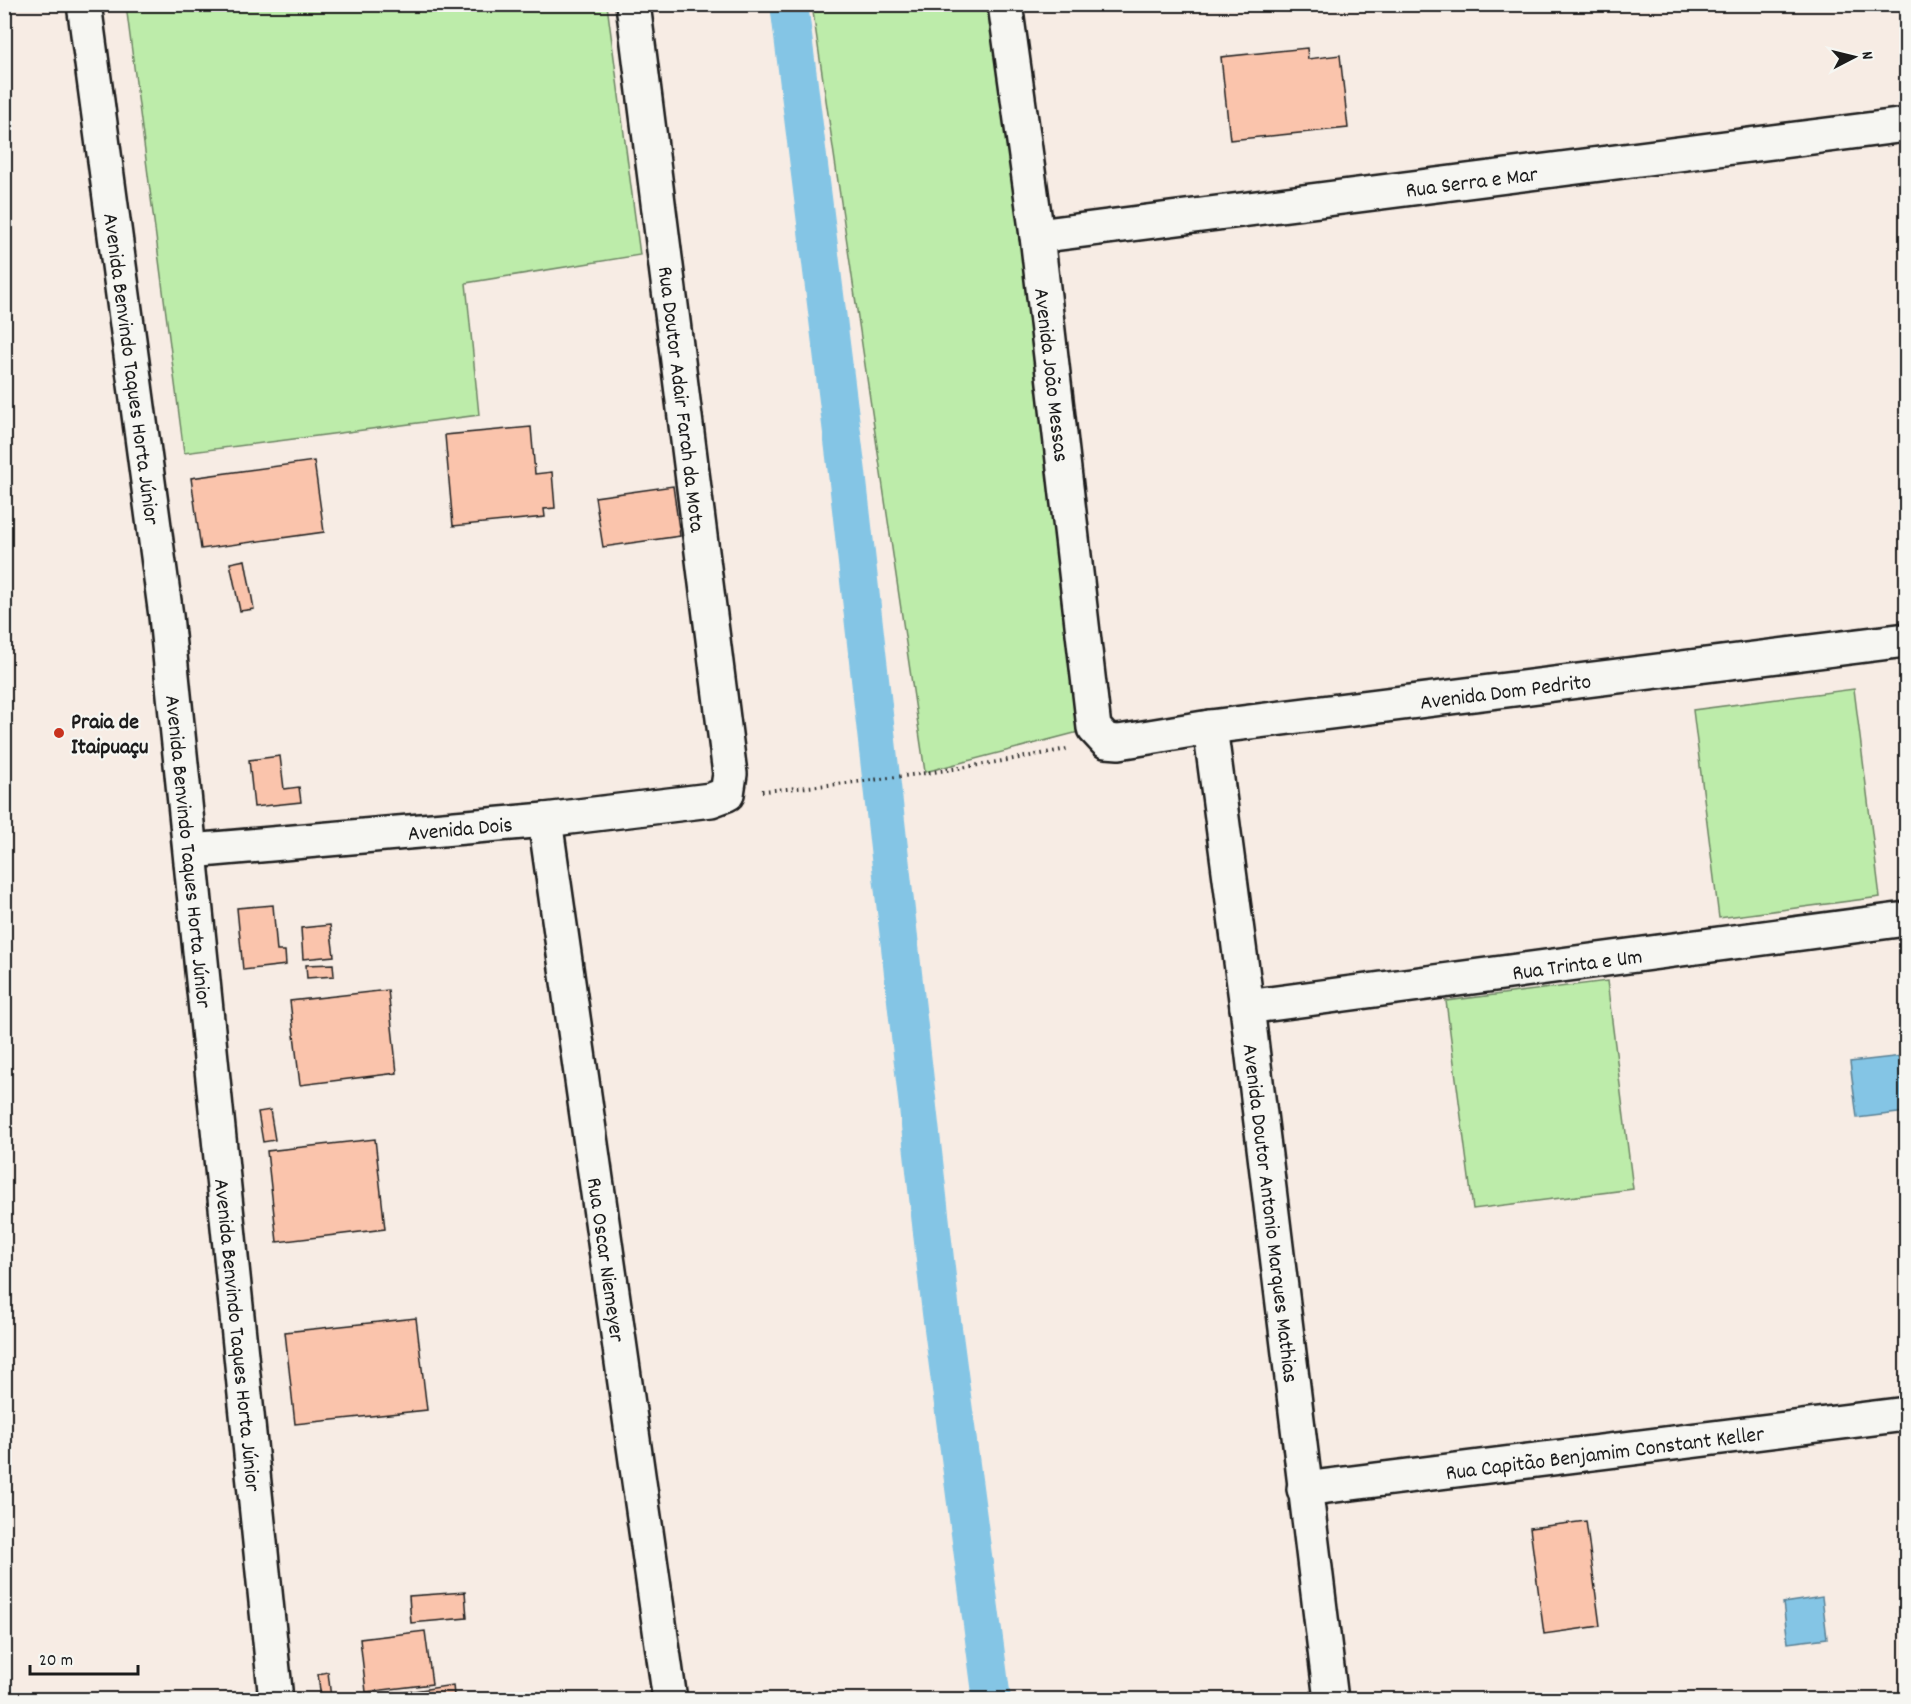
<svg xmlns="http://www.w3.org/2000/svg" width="1911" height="1704" font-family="Dekko,sans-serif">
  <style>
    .green { fill: #bdecaa; stroke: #6c8463; stroke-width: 1.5 }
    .water { fill: #84c5e5; stroke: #5a8195; stroke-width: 1.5 }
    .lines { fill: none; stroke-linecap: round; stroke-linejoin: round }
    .canal { stroke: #84c5e5; stroke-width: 38 }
    .building { fill: #fac4ac; stroke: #1c1c1c; stroke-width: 1.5 }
    .minor-casing { stroke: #1c1c1c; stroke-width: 38 }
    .path { stroke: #1c1c1c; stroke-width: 4; stroke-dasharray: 1.5 4.5; stroke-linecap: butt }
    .minor { stroke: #f6f6f2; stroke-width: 33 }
    .poi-dot { fill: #c8321e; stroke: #f6f6f2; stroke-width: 2 }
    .labels { text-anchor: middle; stroke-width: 4.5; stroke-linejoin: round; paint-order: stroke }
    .street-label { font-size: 22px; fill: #1c1c1c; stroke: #f6f6f2 }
    .poi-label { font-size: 22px; font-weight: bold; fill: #1c1c1c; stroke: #f6f6f2; text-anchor: start }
  </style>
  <rect width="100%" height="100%" fill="#f7ece4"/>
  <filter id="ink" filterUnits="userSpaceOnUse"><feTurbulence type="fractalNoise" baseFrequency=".0167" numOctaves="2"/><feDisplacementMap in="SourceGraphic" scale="12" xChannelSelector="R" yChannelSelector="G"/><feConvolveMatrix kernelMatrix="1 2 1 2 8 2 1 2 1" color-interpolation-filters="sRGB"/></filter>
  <g filter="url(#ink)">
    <g class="green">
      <path d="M126,5H607L640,255L466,283L479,415L184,453Z"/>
      <path d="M812,5H999L1094,728L925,772Z"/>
      <path d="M1854,689L1880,897L1719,918L1693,710Z"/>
      <path d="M1607,981L1633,1189L1473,1209L1446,1001Z"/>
    </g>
    <g class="water">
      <path d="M1902,1056L1906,1093V1112L1857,1118L1850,1062Z"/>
      <path d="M1822,1597L1827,1638L1788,1643L1783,1603Z"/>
    </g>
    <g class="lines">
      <path class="canal" d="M789,4L847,473L941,1313L992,1700"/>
    </g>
    <g class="building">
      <path d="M1307,48L1308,59L1340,55L1348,128L1230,140L1221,57Z"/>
      <path d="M531,427L535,474L552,472L555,508L544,509L545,517L453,526L445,435Z"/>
      <path d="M314,461L324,532L201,549L191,478Z"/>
      <path d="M673,486L680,536L603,547L595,497Z"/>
      <path d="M245,560L254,609L240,611L230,563Z"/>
      <path d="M280,756L284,789L299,787L301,802L254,807L249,760Z"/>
      <path d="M273,905L277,951H285L286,965L243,970L237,908Z"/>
      <path d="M330,925L334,956L303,959L301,928Z"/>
      <path d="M333,964L334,976L307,978L306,965Z"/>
      <path d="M388,990L397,1073L300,1085L290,1001Z"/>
      <path d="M270,1110L275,1140L263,1142L258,1112Z"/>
      <path d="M375,1139L385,1229L277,1242L267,1151Z"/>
      <path d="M416,1318L427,1410L295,1424L285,1332Z"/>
      <path d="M1586,1521L1600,1626L1544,1634L1530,1528Z"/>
      <path d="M465,1592L467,1618L411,1623L409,1596Z"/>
      <path d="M425,1631L432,1684L366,1692L360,1639Z"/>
      <path d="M328,1672L331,1698L321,1699L318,1674Z"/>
      <path d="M453,1685L454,1696L435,1700H394V1694Z"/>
    </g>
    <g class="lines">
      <defs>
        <g id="minor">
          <path id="s1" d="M84,4L166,616L276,1700"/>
          <path id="s2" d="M1005,4L1037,236L1094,728L1106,741L1119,742L1210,727L1906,640"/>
          <path id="s3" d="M1037,236L1906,125"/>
          <path id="s4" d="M1210,727L1247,1007L1331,1700"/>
          <path id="s5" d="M545,820L670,1700"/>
          <path id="s6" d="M191,851L545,820L711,800L727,794L730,774L633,4"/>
          <path id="s7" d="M1247,1007L1906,919"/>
          <path id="s8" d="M1304,1489L1906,1414"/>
        </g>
      </defs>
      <use href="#minor" class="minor-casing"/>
      <path class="path" d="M762,791C864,783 966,769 1067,749"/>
      <use href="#minor" class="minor"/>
    </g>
  </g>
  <circle class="poi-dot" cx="59" cy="733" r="6"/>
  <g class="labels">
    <g class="street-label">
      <text dy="8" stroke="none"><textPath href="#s3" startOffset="438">Rua Serra e Mar</textPath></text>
      <text dy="8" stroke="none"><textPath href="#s1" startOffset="368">Avenida Benvindo Taques Horta Júnior</textPath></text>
      <text dy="8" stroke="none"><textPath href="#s2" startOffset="374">Avenida João Messas</textPath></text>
      <text transform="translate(683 399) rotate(83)" y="8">Rua Doutor Adair Farah da Mota</text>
      <text dy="8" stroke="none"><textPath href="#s2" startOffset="1150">Avenida Dom Pedrito</textPath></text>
      <text dy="8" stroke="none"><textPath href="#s6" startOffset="270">Avenida Dois</textPath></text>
      <text dy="8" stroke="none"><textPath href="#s1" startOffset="854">Avenida Benvindo Taques Horta Júnior</textPath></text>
      <text dy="8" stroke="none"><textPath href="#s7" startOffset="333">Rua Trinta e Um</textPath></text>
      <text dy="8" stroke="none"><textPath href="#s4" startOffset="490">Avenida Doutor Antonio Marques Mathias</textPath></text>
      <text dy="8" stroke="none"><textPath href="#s5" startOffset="444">Rua Oscar Niemeyer</textPath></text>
      <text dy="8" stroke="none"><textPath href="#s1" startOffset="1340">Avenida Benvindo Taques Horta Júnior</textPath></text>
      <text dy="8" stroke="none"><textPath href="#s8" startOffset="303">Rua Capitão Benjamim Constant Keller</textPath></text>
    </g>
    <g class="poi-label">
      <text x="71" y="728">Praia de<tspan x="71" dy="25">Itaipuaçu</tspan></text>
    </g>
  </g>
  <rect width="1911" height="1704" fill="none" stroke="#f6f6f2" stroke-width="24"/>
  <rect x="12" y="12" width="1887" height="1680" fill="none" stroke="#1c1c1c" stroke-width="2" filter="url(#ink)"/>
  <g transform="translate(1854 57) rotate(83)" stroke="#f6f6f2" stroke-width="4.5" paint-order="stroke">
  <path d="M0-4.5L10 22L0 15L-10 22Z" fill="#1c1c1c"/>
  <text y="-9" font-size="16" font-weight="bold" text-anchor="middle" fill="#1c1c1c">N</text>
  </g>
  <path d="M30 1665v9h108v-9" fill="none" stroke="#1c1c1c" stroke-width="3"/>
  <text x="39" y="1665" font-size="18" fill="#1c1c1c" stroke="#f6f6f2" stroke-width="4.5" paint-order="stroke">20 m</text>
</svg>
